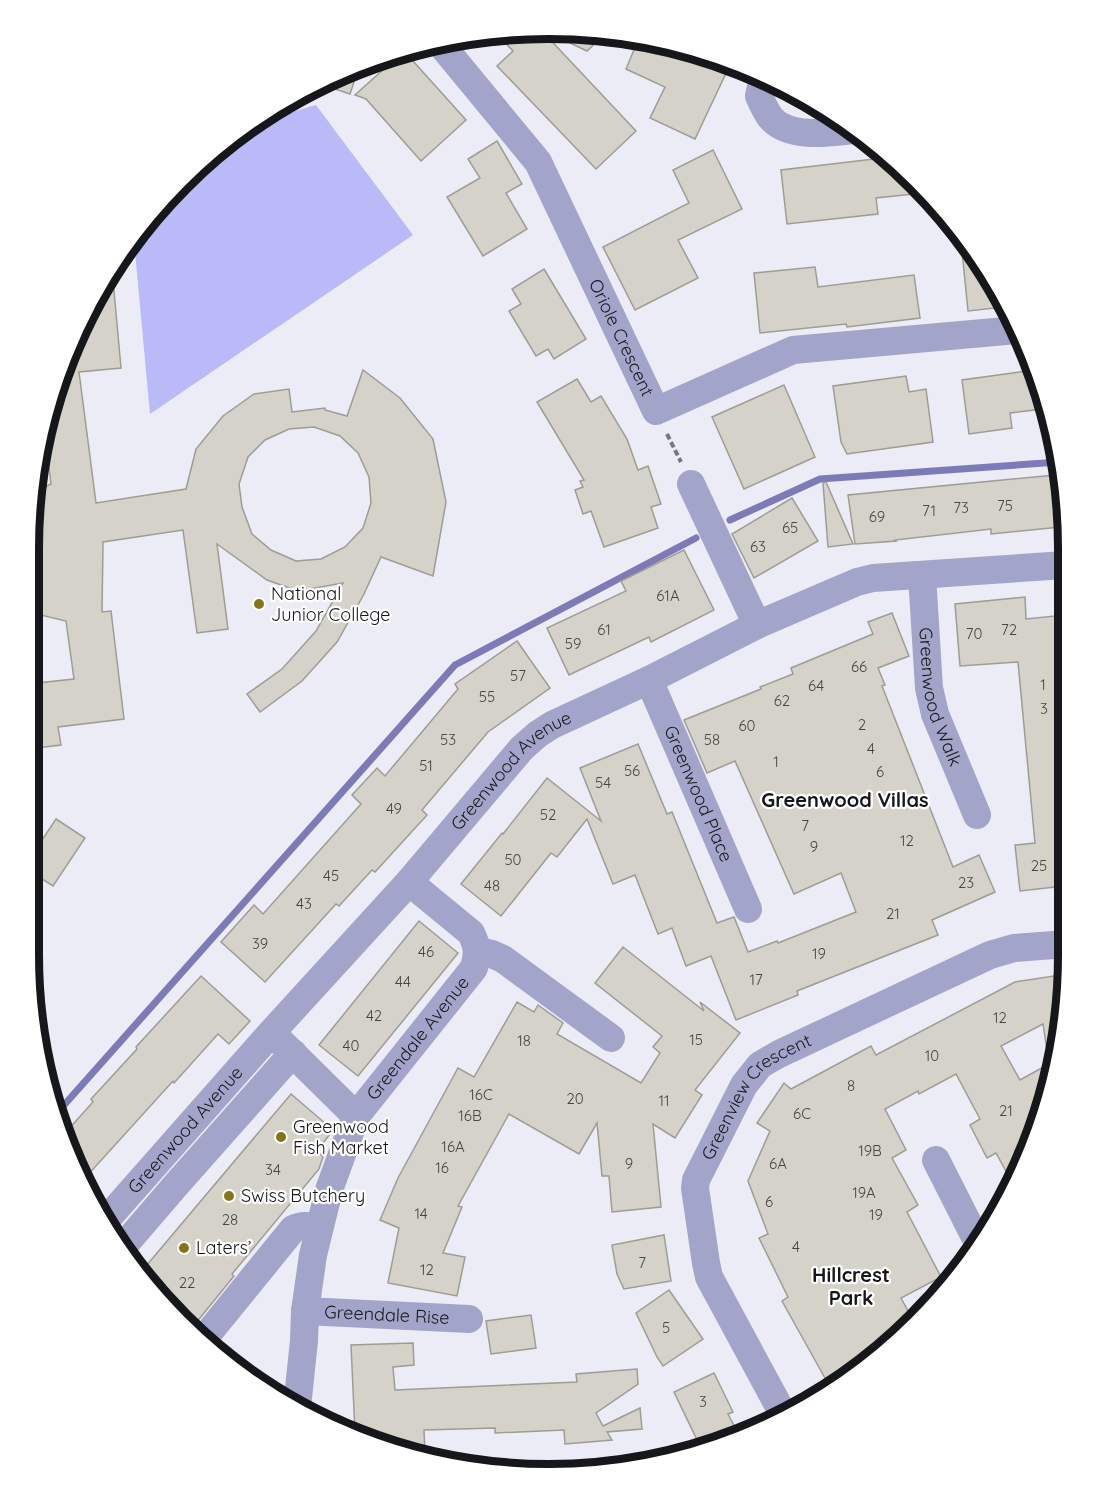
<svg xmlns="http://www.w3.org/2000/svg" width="1097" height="1503" font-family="Quicksand,sans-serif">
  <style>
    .green { fill: #b9baf7 }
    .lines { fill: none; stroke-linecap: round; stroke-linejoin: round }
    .stream { stroke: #7c7bb7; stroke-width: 7 }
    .building { fill: #d5d3c9; stroke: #9e9c93; stroke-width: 1.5; fill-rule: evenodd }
    .path { stroke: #78797f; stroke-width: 4; stroke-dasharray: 6 3; stroke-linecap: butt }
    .minor { stroke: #a3a4c9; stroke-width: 28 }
    .poi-dot { fill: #887315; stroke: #fff; stroke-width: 2 }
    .labels { text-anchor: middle; stroke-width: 4.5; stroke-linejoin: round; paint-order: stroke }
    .number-label { font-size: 15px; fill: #464646 }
    .street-label { font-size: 18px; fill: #16171a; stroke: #fff }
    .poi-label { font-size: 18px; fill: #16171a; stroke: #fff; text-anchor: start }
    .neighbourhood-label { font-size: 20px; font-weight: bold; fill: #16171a; stroke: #fff }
    .rim { fill: none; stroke: #16171a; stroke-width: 8 }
  </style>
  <rect width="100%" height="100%" fill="#ebecf5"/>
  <path class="green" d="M316,105L413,235L150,414L134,241L232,136L253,123Z"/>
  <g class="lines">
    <g class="stream">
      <path d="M730,520L820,479L1059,462"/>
      <path d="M57,1113L455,665L696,538"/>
    </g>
  </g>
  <g class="building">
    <path d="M514,30L542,31L636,131L596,169L497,66L513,51L496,33Z"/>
    <path d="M545,31L588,32L606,33L587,51Z"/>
    <path d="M639,38L675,47L727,71L695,139L650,118L665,87L626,69Z"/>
    <path d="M404,51L466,120L421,161L366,99L355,95Z"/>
    <path d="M359,67L350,94L317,83L318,82Z"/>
    <path d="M497,141L522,184L506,193L527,229L483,256L447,197L480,178L468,159Z"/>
    <path d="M713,150L742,209L678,240L698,278L635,310L603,247L689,203L673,170Z"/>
    <path d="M891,157L924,193L876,198L878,214L787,224L781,170Z"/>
    <path d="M960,231L961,232L1005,307L968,311Z"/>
    <path d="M815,267L818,287L914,275L920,318L847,327L846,324L760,333L754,273Z"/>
    <path d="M112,269L121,368L79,372L96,503L186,489L196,449L223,416L254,394L289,389L292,412L325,408V410L347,416L363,370L400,398L433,439L446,502L433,576L381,557L364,594L337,642L302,681L260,712L247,694L282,669L316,631L343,583L298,591L267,580L217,544L228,629L197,633L183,530L103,542L102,612L111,611L124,719L58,727L61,745L28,749V684L74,679L66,621L28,612V548L36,491L51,484L44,427L46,414ZM314,427L340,436L358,453L369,477L371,503L363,528L345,547L321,559L296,561L271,550L252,534L242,507L239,484L248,457L265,440L289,429Z"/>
    <path d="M544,269L586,339L554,359L548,349L536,356L509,311L521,304L512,289Z"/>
    <path d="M1034,370L1039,387L1042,409L1010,413L1012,428L969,434L962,380Z"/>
    <path d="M906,376L909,392L926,389L933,442L847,454L841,442L833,386Z"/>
    <path d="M577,379L591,402L601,396L627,439L638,470L648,466L661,504L651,507L658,528L604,547L591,511L583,514L575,490L583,487L580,481L584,480L537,402Z"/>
    <path d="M784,385L815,457L744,489L712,417Z"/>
    <path d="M1055,475L1060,527L991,534V529L895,540L896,541L855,544L848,495Z"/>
    <path d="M826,482L853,544L828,547L823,483Z"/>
    <path d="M792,498L818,541L754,578L732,534Z"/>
    <path d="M684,550L714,610L651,642L649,637L569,675L547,628L626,591L621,581Z"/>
    <path d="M1025,597L1026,619L1065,615L1066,812L1056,813L1064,886L1020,891L1015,845L1035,843L1018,662L960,666L955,604Z"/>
    <path d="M892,613L909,656L878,668L885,685L882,686L953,867L979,855L995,892L932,920L938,935L797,991L798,995L736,1020L711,956L686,966L672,928L658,934L635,875L613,884L587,819L557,857L551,853L501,916L461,884L502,833L503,834L547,778L601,821L580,768L638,744L667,814L672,812L717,923L734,917L748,952L777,941L778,943L856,912L841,873L794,894L735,761L707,773L684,720L761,689L760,687L793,674L791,668L873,634L868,622Z"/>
    <path d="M517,641L550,688L488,732L422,810L427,815L375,872L372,870L339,906L336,904L265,982L221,942L254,905L263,914L361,804L352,795L377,768L385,776L458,689L455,684Z"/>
    <path d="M56,819L85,838L53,886L28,870V861Z"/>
    <path d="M419,921L458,953L358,1076L319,1045Z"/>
    <path d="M623,947L704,1011L700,1002L740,1033L695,1090L702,1095L675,1138L653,1124L661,1207L612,1212L609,1176H602L597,1123L579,1154L509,1114L458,1206L462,1207L443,1253L465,1257L457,1296L388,1283L399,1228L380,1220L398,1178L458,1068L474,1077L517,1002L534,1012L538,1005L563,1023L557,1034L641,1083L660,1053L653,1047L662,1036L595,983Z"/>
    <path d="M1067,974V989L1041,1121L1013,1184L996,1153L987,1158L970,1125L980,1119L956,1074L919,1094L918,1091L885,1109L906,1150L892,1158L918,1205L907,1212L941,1277L901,1298L914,1322L866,1367L830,1387L782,1301L788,1297L759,1238L768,1234L748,1181L770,1131L757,1123L784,1083L791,1089L871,1046L876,1055L1015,982ZM1043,1024L1049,1064L1020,1080L1001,1046Z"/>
    <path d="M201,976L250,1021L229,1044L218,1034L174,1083L173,1081L86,1177L66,1132L93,1102L91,1099L137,1049L136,1047Z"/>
    <path d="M291,1094L333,1130L317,1151L323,1157L319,1169L232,1274L234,1276L191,1329L141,1272Z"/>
    <path d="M664,1235L671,1281L624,1289L617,1274L612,1245Z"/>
    <path d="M669,1290L703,1339L663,1366L657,1357L636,1313Z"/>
    <path d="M531,1315L536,1348L491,1354L486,1321Z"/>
    <path d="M413,1343L414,1365L393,1367L395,1390L577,1382L576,1374L637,1369L638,1384L596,1413L603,1426L640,1408L642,1429L607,1432L612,1440L565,1444L564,1430L495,1433V1428L424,1430L425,1453L355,1432L351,1345Z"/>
    <path d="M714,1373L733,1412L728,1414L740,1437L701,1448L674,1392Z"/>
  </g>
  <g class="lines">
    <path class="path" d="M667,434L681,462"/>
    <g class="minor">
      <path id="s1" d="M439,42L538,162L656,411L793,350L1017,330"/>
      <path d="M763,77L759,96C762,103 766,111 770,117C788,139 829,133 853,130"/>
      <path d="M691,484L757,625"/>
      <path id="s2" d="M922,575L929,688L935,714L977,815"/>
      <path id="s3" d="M649,680L748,909"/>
      <path d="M478,951L492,954L503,959L611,1038"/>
      <path d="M279,1040L356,1116"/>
      <path d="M936,1160L978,1243"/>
      <path id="s4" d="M106,1220L271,1033L409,882L522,748L538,734L552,725L649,680L757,625L857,582L873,578L1065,565"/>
      <path d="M121,1249L176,1185L293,1053"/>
      <path id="s5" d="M305,1311L469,1319"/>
      <path d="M202,1341L293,1229C303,1224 309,1226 319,1229"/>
      <path id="s6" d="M297,1407L304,1341L305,1311L313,1255L329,1190L356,1116L474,968C478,953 478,947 471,933L409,882"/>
      <path id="s7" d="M783,1414L709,1277L706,1263L695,1188L696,1180L744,1085L760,1065L779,1054L990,955L1014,948L1067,944"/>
    </g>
  </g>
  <g class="poi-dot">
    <circle cx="259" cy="604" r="6"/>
    <circle cx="281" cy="1137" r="6"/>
    <circle cx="229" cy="1196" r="6"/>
    <circle cx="184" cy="1248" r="6"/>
  </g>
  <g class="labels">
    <g class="number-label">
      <text x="1005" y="511">75</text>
      <text x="961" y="513">73</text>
      <text x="929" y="516">71</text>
      <text x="877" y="522">69</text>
      <text x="790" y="533">65</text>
      <text x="758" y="552">63</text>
      <text x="668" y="601">61A</text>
      <text x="604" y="635">61</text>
      <text x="1009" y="635">72</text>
      <text x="974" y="639">70</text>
      <text x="573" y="649">59</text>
      <text x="859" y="672">66</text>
      <text x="518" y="681">57</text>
      <text x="1043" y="690">1</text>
      <text x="816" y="691">64</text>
      <text x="487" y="702">55</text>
      <text x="782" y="706">62</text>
      <text x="1044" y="714">3</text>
      <text x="862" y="730">2</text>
      <text x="747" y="731">60</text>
      <text x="448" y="745">53</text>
      <text x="712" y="745">58</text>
      <text x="871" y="754">4</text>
      <text x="776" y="767">1</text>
      <text x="426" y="771">51</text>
      <text x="632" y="776">56</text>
      <text x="880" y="777">6</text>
      <text x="603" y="788">54</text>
      <text x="394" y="814">49</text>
      <text x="548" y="820">52</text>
      <text x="805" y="831">7</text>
      <text x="907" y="846">12</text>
      <text x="814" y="852">9</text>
      <text x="513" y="865">50</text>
      <text x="1039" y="871">25</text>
      <text x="331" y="881">45</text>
      <text x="966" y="888">23</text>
      <text x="492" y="891">48</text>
      <text x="304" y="909">43</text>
      <text x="893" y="919">21</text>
      <text x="260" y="949">39</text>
      <text x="426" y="957">46</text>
      <text x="819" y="959">19</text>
      <text x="756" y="985">17</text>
      <text x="403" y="987">44</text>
      <text x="374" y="1021">42</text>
      <text x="1000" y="1023">12</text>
      <text x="696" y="1045">15</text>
      <text x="524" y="1046">18</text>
      <text x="351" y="1051">40</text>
      <text x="932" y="1061">10</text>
      <text x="851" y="1091">8</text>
      <text x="481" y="1100">16C</text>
      <text x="575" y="1104">20</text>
      <text x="664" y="1106">11</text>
      <text x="1006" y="1116">21</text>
      <text x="802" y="1119">6C</text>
      <text x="470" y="1121">16B</text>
      <text x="453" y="1152">16A</text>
      <text x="870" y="1156">19B</text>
      <text x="629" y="1169">9</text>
      <text x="778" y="1169">6A</text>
      <text x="442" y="1173">16</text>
      <text x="273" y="1175">34</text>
      <text x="864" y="1198">19A</text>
      <text x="769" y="1207">6</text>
      <text x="421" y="1219">14</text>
      <text x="876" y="1220">19</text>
      <text x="230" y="1225">28</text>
      <text x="796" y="1252">4</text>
      <text x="642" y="1268">7</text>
      <text x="427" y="1275">12</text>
      <text x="187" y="1288">22</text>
      <text x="666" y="1333">5</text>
      <text x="703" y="1407">3</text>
    </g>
    <g class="street-label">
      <text dy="6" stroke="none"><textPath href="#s1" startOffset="350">Oriole Crescent</textPath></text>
      <text dy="6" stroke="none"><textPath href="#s2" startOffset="124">Greenwood Walk</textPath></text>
      <text dy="6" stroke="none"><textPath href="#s4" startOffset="606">Greenwood Avenue</textPath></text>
      <text dy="6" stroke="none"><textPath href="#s3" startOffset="124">Greenwood Place</textPath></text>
      <text dy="6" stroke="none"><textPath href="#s6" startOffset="398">Greendale Avenue</textPath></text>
      <text dy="6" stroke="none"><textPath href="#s7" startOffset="360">Greenview Crescent</textPath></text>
      <text dy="6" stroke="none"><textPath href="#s4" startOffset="120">Greenwood Avenue</textPath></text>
      <text dy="6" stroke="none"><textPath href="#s5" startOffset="82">Greendale Rise</textPath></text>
    </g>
    <g class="poi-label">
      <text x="271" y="600">National<tspan x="271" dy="21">Junior College</tspan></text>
      <text x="293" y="1133">Greenwood<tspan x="293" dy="21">Fish Market</tspan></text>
      <text x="241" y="1202">Swiss Butchery</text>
      <text x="196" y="1254">Laters’</text>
    </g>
    <g class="neighbourhood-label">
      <text x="845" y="807">Greenwood Villas</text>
      <text x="851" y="1282">Hillcrest<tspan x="851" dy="23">Park</tspan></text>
    </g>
  </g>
  <path d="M0 0H1097V1503H0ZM548 39H549A509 509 0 0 1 1058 548V955A509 509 0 0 1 549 1464H548A509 509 0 0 1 39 955V548A509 509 0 0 1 548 39Z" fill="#fff" fill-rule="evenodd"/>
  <path class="rim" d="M548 39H549A509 509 0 0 1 1058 548V955A509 509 0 0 1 549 1464H548A509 509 0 0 1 39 955V548A509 509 0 0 1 548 39Z"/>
</svg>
